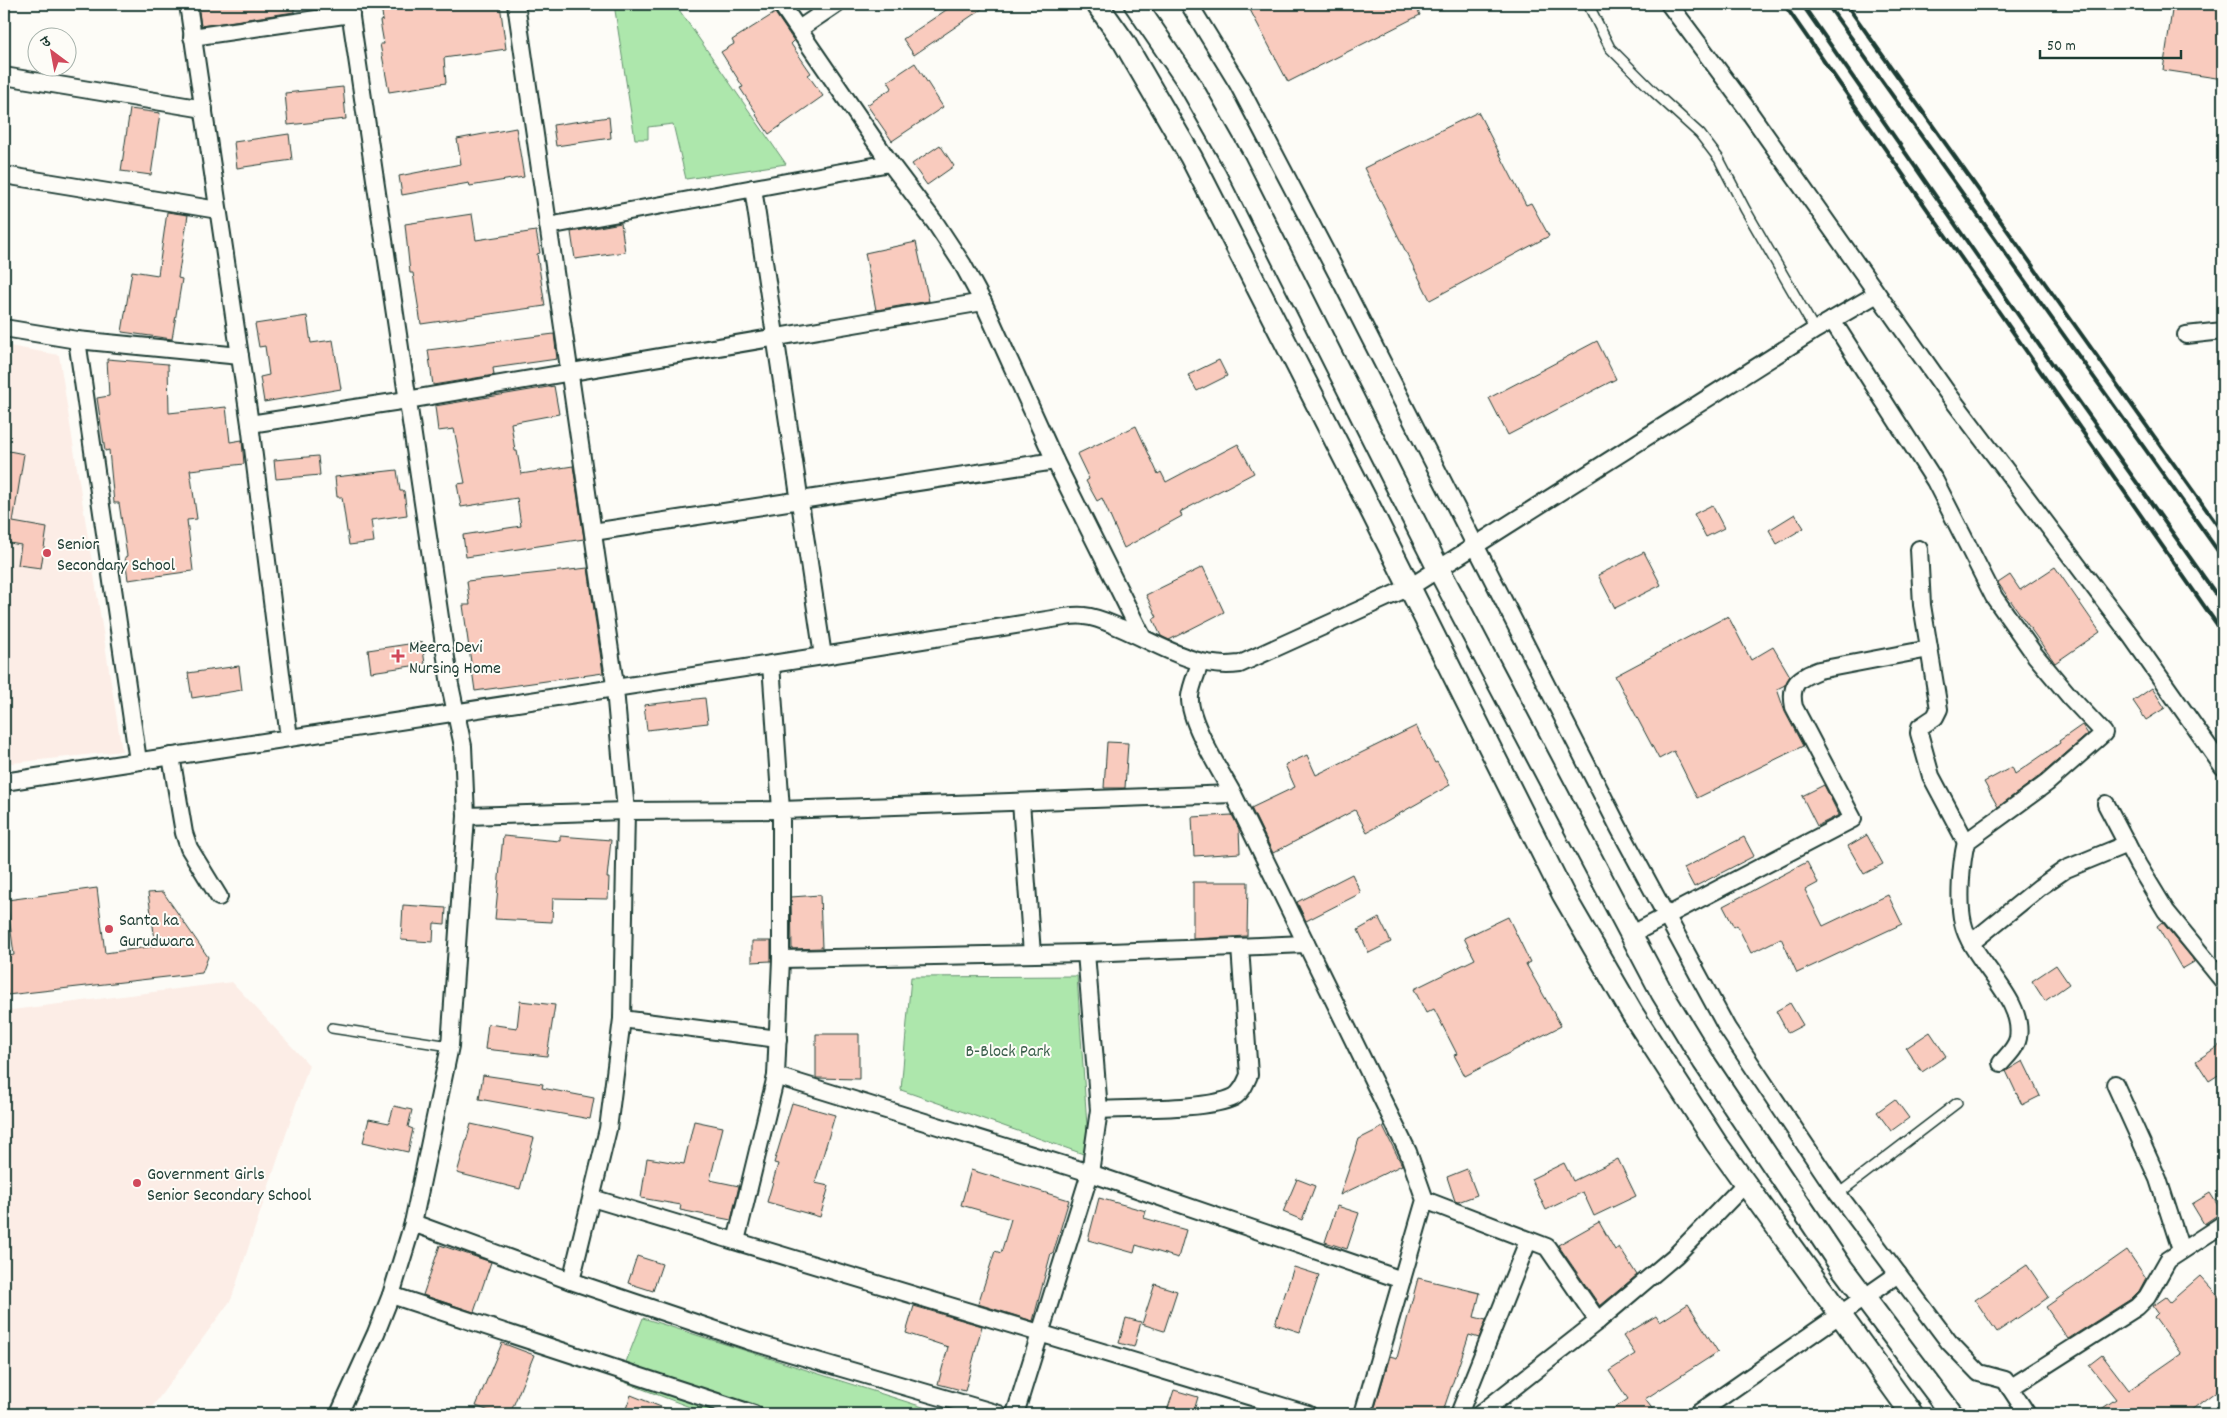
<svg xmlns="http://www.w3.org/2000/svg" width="2227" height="1418" font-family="Dekko,'Playpen Sans Deva',sans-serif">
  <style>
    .built { fill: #fcede6 }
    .green { fill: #ade7ac; stroke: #669270 }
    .building { fill: #f9cbbe; stroke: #1f3d34 }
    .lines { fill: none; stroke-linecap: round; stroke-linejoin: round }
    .service-casing { stroke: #1f3d34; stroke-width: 12 }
    .minor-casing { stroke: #1f3d34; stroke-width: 20 }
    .tertiary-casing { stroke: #1f3d34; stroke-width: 25 }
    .service { stroke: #fdfcf7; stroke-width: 9 }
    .minor { stroke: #fdfcf7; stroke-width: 16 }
    .tertiary { stroke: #fdfcf7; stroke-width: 21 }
    .rail { stroke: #1f3d34; stroke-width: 4 }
    .poi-dot { fill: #d1495b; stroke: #fdfcf7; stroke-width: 2 }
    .labels { text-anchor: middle; stroke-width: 4; stroke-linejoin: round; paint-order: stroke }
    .poi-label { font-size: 18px; fill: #1f3d34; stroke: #fdfcf7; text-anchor: start }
    .park-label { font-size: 18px; fill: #3b5f4c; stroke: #fdfcf7 }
  </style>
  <rect width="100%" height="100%" fill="#fdfcf7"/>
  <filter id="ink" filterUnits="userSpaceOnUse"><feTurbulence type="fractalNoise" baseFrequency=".02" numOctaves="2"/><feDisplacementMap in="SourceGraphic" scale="10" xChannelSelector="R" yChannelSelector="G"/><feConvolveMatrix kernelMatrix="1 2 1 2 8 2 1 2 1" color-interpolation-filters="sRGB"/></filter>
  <g filter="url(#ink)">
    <g class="built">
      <path d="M4,345L59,355L122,751L4,764Z"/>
      <path d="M232,982L309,1065L231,1300L147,1414H4V1011Z"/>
    </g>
    <g class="green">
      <path d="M614,4H675L786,164L686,179L673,124L648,127V139H635Z"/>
      <path d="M1077,976L1089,1156L901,1090L911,977Z"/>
      <path d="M643,1318L945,1414H708L619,1380Z"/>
    </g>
    <g class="building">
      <path d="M198,4H294V12L201,26Z"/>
      <path d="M381,4H500L506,49L444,58L446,83L389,92L380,44H384L380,21L383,20Z"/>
      <path d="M955,4H989L914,55L903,39Z"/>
      <path d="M1247,4H1415L1420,15L1288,82Z"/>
      <path d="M2173,4H2223V79L2163,70Z"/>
      <path d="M775,13L794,41L791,44L811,73L808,75L823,96L769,134L756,115L757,114L740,88L743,87L721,52L734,44L732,40Z"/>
      <path d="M915,63L943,107L892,141L867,105L892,88L888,81Z"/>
      <path d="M343,87L346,119L288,125L285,93Z"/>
      <path d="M130,109L160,113L151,175L121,171Z"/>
      <path d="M1478,112L1526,205L1531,203L1549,236L1430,300L1364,168Z"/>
      <path d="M609,117L611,138L556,146L553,125Z"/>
      <path d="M516,128L524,177L470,186L469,183L402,195L399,176L461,164L457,139Z"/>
      <path d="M289,134L292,160L237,168L234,142Z"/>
      <path d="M940,145L954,166L927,185L912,164Z"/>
      <path d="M167,212L188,215L178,278L182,279L172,339L122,332L132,271L158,275Z"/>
      <path d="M472,214L476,240L536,231L540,253L537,254L545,306L421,324L413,273H410L405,224Z"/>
      <path d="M621,223L625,252L575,259L571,232Z"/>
      <path d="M916,242L929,301L876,310L865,253Z"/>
      <path d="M307,316L311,343L333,340L341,389L264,402L260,377L269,375L265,346L259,347L255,324Z"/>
      <path d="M554,334L557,359L493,368L494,375L433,385L428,350Z"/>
      <path d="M1597,341L1616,379L1508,435L1489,398Z"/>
      <path d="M107,359L168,364L169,413L226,407L230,442L242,440L244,464L190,470L197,519L187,520L193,571L128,580L125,557L127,556L119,503H114L109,450L105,451L97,398L109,396Z"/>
      <path d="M1219,360L1227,376L1197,391L1188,375Z"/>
      <path d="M554,386L559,414L511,423L515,451H517L521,474L573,466L584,539L466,557L463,535L521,526L517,498L461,507L457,484L465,483L454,429L438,431L435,406Z"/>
      <path d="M1136,426L1158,474L1161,472L1166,482L1238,444L1254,473L1180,512L1182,516L1124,548L1102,498L1097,501L1086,481L1089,479L1077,454Z"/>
      <path d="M4,450L24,454L13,522L47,528L41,568L18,565L21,545L4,542Z"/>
      <path d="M318,456L320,475L276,479L274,460Z"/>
      <path d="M397,470L400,491H404L407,515L371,520L374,542L349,545L342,497H337L335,477Z"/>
      <path d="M1712,505L1724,528L1706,537L1694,514Z"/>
      <path d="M1795,514L1804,528L1777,544L1769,530Z"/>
      <path d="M1644,552L1661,585L1615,608L1598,575Z"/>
      <path d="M1203,567L1224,612L1169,640L1161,636L1153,619L1157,617L1146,595Z"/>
      <path d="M2055,567L2100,632L2055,663L1998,583L2010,575L2020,590Z"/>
      <path d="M588,568L603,673L475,691L463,605H470L467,581Z"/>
      <path d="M1728,616L1751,660L1773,647L1790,676L1785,685L1777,689L1785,712L1803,746L1697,798L1674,751L1659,759L1615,676Z"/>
      <path d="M422,642L425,664L371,672L368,650Z"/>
      <path d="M239,666L242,690L192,698L188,673Z"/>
      <path d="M2152,688L2165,708L2146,720L2133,701Z"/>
      <path d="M705,698L708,723L647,730L644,705Z"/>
      <path d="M2082,725L2088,734L2041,775L1998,807L1984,782L2012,767L2015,774L2060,743L2059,741Z"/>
      <path d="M1416,726L1435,763L1437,762L1450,785L1367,832L1355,810L1273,853L1251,808L1295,787L1285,765L1307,755L1316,775Z"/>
      <path d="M1107,742L1128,743L1125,788H1104Z"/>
      <path d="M1824,785L1839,815L1817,826L1802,796Z"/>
      <path d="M1232,815L1239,829L1240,853L1194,856L1192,817Z"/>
      <path d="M1867,835L1883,864L1864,874L1848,846Z"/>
      <path d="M503,836L560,841V836L611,840L607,878H609L608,899L553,898L552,922L495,919Z"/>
      <path d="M1744,837L1754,856L1694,887L1684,868Z"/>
      <path d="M1807,862L1818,883L1805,890L1823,926L1888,895L1902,924L1797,973L1781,938L1751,953L1737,925L1734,927L1723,906Z"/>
      <path d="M1352,874L1361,893L1306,921L1297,902Z"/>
      <path d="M1193,882H1248L1247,936L1193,939Z"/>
      <path d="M97,888L105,953L156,946L148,893L163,892L208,957L202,973L7,995L4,957L14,955L7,900Z"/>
      <path d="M820,895L822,948L792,949L791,897Z"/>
      <path d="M403,905L446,908L445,924L434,923L433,942L401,940Z"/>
      <path d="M1508,917L1530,962L1526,964L1561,1026L1465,1076L1454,1055L1457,1054L1434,1009L1426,1013L1414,989L1475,959L1464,938Z"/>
      <path d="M1379,918L1391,942L1369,953L1358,930Z"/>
      <path d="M2162,922L2192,958L2194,962L2182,969L2157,926Z"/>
      <path d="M752,941H771V961L752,962Z"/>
      <path d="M2056,965L2069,984L2045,1001L2032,981Z"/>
      <path d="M520,1001L555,1005L547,1056L485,1049L488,1024L517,1028Z"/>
      <path d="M1790,1003L1803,1025L1788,1033L1776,1011Z"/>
      <path d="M1930,1032L1946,1056L1922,1072L1906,1048Z"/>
      <path d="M816,1034H859V1079L816,1078Z"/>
      <path d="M2223,1043V1072L2209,1081L2196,1061Z"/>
      <path d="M2023,1061L2040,1096L2022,1105L2006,1071Z"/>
      <path d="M483,1075L543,1084L542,1088L594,1098L590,1119L479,1099Z"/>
      <path d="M1895,1099L1909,1118L1891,1131L1877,1112Z"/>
      <path d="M792,1103L835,1115L815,1183L829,1186L820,1217L767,1202L778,1164L774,1163Z"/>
      <path d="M394,1106L412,1110L408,1127L413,1129L408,1152L363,1142L369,1119L389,1123Z"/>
      <path d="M694,1121L723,1127L710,1180L739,1186L731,1220L680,1210L681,1205L641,1198L647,1158L684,1164Z"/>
      <path d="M471,1124L534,1138L520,1189L457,1173Z"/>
      <path d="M1383,1127L1402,1165L1340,1195L1359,1139Z"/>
      <path d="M1618,1159L1636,1196L1594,1216L1583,1192L1546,1210L1531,1179L1564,1163L1573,1181Z"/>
      <path d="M1467,1169L1477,1195L1458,1202L1455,1201L1447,1177Z"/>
      <path d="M971,1170L1069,1200L1053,1254L1051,1253L1033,1321L978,1304L995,1251L1001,1253L1011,1219L961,1205Z"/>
      <path d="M1297,1179L1315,1186L1302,1220L1283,1212Z"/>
      <path d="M2210,1193L2222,1212L2204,1224L2192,1204Z"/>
      <path d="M1099,1198L1146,1211L1144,1218L1186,1230L1178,1258L1136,1245L1134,1253L1088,1240Z"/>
      <path d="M1337,1206L1359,1213L1347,1249L1325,1242Z"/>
      <path d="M1599,1222L1615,1250L1619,1247L1637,1275L1600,1306L1558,1245Z"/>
      <path d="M440,1245L491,1262L474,1312L423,1295Z"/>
      <path d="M2127,1250L2146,1278L2139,1291L2131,1299L2068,1339L2046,1307Z"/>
      <path d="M637,1256L662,1264L653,1291L628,1283Z"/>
      <path d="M2027,1265L2049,1297L1997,1332L1975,1300Z"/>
      <path d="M1294,1267L1319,1275L1300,1332L1275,1324Z"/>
      <path d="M2200,1276L2223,1301V1386L2186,1414H2094L2116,1399L2089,1365L2102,1355L2129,1390L2181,1354L2154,1317L2158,1313L2153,1306L2166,1297L2170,1302Z"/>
      <path d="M1418,1278L1480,1293L1474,1317L1486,1320L1479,1338L1469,1335L1442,1414H1373L1390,1356L1397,1358Z"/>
      <path d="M1155,1284L1177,1291L1164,1331L1142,1324Z"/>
      <path d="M1688,1304L1718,1352L1645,1399L1656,1414H1606L1628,1399L1609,1371L1635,1354L1623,1336L1656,1316L1660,1322Z"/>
      <path d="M914,1306L982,1326L965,1391L938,1384L948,1347L906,1333Z"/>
      <path d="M1126,1318L1141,1322L1134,1347L1119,1343Z"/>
      <path d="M502,1343L534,1355L510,1414H497L476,1406Z"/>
      <path d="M1174,1390L1198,1397L1193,1414H1166Z"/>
      <path d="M631,1395L676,1413V1414H624Z"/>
    </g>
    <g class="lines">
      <defs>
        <g id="service">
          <path d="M1588,4L1610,48L1655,93L1700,134L1719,159L1745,209L1815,330"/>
          <path d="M332,1028L450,1046"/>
          <path d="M1838,1194L1957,1103"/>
        </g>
        <g id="minor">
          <path d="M188,4L250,424L289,738"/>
          <path d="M516,4L614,678L626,811L622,1019L608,1129L571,1281"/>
          <path d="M781,4L890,163L936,224L963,265L983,302L1055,461L1143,638"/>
          <path d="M1189,4L1238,84L1343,285L1619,828L1727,1028L1838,1194L1949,1342L1979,1373L2005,1380L2027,1414"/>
          <path d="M1669,4L1745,106L1946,391L2131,636L2223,767"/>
          <path d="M799,29L836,4"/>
          <path d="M192,37L351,14"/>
          <path d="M4,76L204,109"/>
          <path d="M4,175L218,210"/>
          <path d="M753,188L823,656"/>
          <path d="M548,226L890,163"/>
          <path d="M1832,320L1935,481L1994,597L2035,655L2071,698L2104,733L2047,783L1966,842C1961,863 1958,902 1963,923C1971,961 2025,998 2018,1038C2016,1048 2007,1056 2001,1063"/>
          <path d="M4,328L77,340L240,356"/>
          <path d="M2186,335L2223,331"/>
          <path d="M77,340L138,761"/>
          <path d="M250,424L407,400L983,302"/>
          <path d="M593,532L1055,461"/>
          <path d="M1919,549L1922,605L1939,709L1935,717L1920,727L1919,733L1931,776L1966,842"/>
          <path d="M1200,663C1197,673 1191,686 1190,696C1188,721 1221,772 1233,794L1408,1152L1425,1200L1363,1414"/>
          <path d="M171,756L184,833L189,848L219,897"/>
          <path d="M4,782L823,656L1065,617C1071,616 1078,615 1084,616C1097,617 1109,623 1121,628C1160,645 1196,670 1240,664L1410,587L1815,330L1877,294"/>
          <path d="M1021,802L1032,954"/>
          <path d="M2106,804L2138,865L2166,911L2223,981"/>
          <path d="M466,816L626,811L781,810L1233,794"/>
          <path d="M1632,934L1853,819L1794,707C1789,683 1799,678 1819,670L1929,649"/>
          <path d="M1971,943L2040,887L2066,869L2127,844"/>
          <path d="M781,959L1086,953L1306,944"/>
          <path d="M622,1019L778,1039"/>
          <path d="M776,1076L1090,1173L1402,1280"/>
          <path d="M2115,1084L2158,1179L2181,1250"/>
          <path d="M1099,1110C1131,1108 1208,1110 1234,1097C1242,1092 1245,1084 1249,1075L1240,947"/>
          <path d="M592,1198L1308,1414"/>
          <path d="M1425,1200L1547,1247L1598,1321"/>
          <path d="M413,1223L571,1281L749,1341L999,1414"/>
          <path d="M736,1241L776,1076L781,959V810L771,664"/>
          <path d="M391,1295L754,1414"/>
          <path d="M2010,1388L2137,1307L2147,1297L2168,1260L2223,1224"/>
          <path d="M339,1414L376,1333L391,1295L413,1223L450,1046L466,816L463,746L450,685L349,4"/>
          <path d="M1015,1414L1090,1173L1099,1110L1086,953"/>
          <path d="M1459,1414L1528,1241"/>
          <path d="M1480,1414L1598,1321L1676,1255L1745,1184"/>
          <path d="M1697,1414L1898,1274"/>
        </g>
        <g id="tertiary">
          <path d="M1097,4L1124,42L1191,157L1373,514L1563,894L1632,1013L1716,1143L1912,1414"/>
          <path d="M1135,4L1189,83L1235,164L1439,570L1662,993L1704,1062L1842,1268L1952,1414"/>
        </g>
      </defs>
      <use href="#service" class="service-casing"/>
      <use href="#minor" class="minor-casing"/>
      <use href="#tertiary" class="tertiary-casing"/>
      <use href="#service" class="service"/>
      <use href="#minor" class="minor"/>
      <use href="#tertiary" class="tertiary"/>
      <g class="rail">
        <path d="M1784,4L2223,633"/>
        <path d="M1802,4L2046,355L2223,604"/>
        <path d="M1827,4L2223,558"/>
        <path d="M1846,4L2223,533"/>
      </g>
    </g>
  </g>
  <g class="poi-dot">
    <circle cx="47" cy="553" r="5"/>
    <path d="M395.5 648.5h5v5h5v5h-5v5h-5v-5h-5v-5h5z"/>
    <circle cx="109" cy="929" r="5"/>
    <circle cx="137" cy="1183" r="5"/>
  </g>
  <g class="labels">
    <g class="poi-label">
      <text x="57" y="549">Senior<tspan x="57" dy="21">Secondary School</tspan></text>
      <text x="409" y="652">Meera Devi<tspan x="409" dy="21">Nursing Home</tspan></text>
      <text x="119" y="925">Santa ka<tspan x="119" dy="21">Gurudwara</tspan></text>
      <text x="147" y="1179">Government Girls<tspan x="147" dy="21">Senior Secondary School</tspan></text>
    </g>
    <g class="park-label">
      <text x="1008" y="1056">B-Block Park</text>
    </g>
  </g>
  <rect width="2227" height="1418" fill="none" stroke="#fdfcf7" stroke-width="20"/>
  <rect x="10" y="10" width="2207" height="1398" fill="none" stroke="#1f3d34" stroke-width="2" filter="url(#ink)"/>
  <g transform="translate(52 52) rotate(328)"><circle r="24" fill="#fdfcf7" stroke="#a4b0a9"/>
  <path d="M0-4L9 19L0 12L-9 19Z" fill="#d1495b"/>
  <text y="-8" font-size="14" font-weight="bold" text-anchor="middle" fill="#1f3d34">उ</text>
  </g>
  <path d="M2040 50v8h141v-8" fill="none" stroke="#1f3d34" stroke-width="2.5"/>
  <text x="2047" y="50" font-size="15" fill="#1f3d34" stroke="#fdfcf7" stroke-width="4" paint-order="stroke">50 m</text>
</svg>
